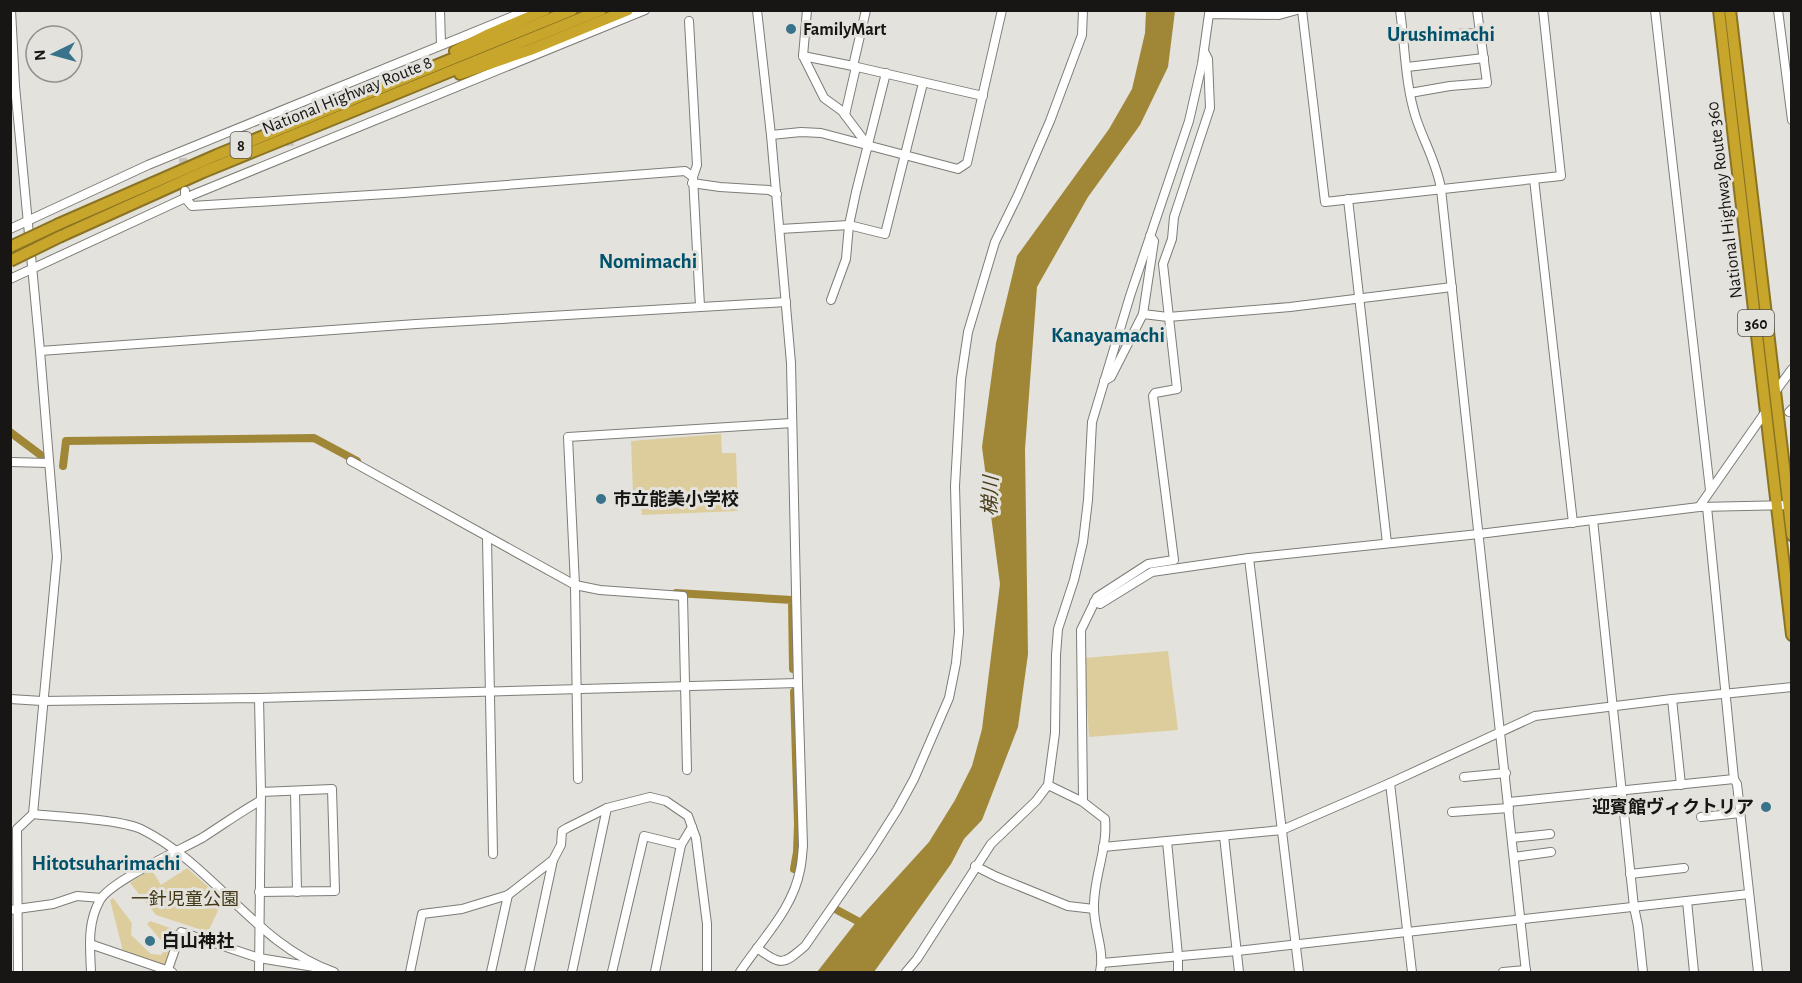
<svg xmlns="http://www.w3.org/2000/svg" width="1802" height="983" font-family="'Alegreya Sans','Noto Sans JP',sans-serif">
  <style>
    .green { fill: #ddcd9d }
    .water { fill: #a08738 }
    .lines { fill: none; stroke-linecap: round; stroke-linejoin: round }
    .canal { stroke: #a08738; stroke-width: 8 }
    .minor-tunnel { stroke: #c5c3be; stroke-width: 8; stroke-dasharray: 8 4; stroke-linecap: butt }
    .minor-casing { stroke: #7d7c76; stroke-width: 10 }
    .highway-casing { stroke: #8a7424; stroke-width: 14 }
    .minor { stroke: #fff; stroke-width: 8 }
    .highway { stroke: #c8a62c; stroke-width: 10 }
    .highway-bridge-casing { stroke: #8a7424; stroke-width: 14; stroke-linecap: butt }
    .highway-bridge { stroke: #c8a62c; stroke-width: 10 }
    .poi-dot { fill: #38738b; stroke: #e4e2dc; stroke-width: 2 }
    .labels { text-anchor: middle; stroke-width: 6; stroke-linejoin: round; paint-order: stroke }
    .shield { fill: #e4e2dc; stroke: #545350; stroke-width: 1.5 }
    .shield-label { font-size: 16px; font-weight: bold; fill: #171614 }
    .poi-label { font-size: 18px; font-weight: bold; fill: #171614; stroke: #e4e2dc; text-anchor: start }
    .street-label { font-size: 18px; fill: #171614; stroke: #e4e2dc }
    .park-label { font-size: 18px; fill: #423715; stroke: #e4e2dc }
    .water-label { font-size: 20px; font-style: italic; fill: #4a3e1c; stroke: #e4e2dc }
    .quarter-label { font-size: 21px; font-weight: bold; fill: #00526c; stroke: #e4e2dc }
  </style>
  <rect width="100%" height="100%" fill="#e4e2dc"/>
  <g class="green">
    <path d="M721,434L722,453H736L738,511L642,515L640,493H633L631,441Z"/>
    <path d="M1168,651L1178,730L1089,737L1084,658Z"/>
    <path d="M187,868L223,900L208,932L156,915L130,883L151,869L161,885Z"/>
    <path d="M113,898L132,923L131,935L151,954L161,955L167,947L147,924L150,921L176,930L166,963L161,966L123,951L110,900Z"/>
  </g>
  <path class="water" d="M1146,11H1175L1168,67L1140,125L1088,197L1037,287L1025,449L1028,654L1018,727L982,820L964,839L951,864L874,972H817L857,921L929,842L955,800L972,766L982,729L1000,584L982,447L996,343L1017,256L1109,129L1132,89L1145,33Z"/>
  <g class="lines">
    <g class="canal">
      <path d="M10,432L42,456"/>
      <path d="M63,466L66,441L314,438L357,461"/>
      <path d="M676,593L792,600L793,669"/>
      <path d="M794,869L797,852L798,824L794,692"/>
      <path d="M837,910L865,925"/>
    </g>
    <g class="minor-tunnel">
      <path d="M287,114L290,148"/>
      <path d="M183,158L184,174"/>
    </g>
    <defs>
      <g id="minor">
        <path d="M11,10L15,86L40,351L57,557L33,814L17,829L18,972"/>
        <path d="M440,10L441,45"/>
        <path d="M807,10L803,56L824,98L842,111L869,147"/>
        <path d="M1302,10L1325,202L1561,176L1543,10"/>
        <path d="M1400,10C1405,46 1405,84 1416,118C1424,142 1437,164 1441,189L1526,972"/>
        <path d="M1655,10L1710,490"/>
        <path d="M1778,10L1792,120"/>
        <path d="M689,21L697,165L693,177"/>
        <path d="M1404,36L1480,33"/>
        <path d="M803,56L853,66L983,96"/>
        <path d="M853,66L866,10"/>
        <path d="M1407,67L1484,58"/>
        <path d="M1410,93L1450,86L1487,83L1477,10"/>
        <path d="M845,115L856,67"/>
        <path d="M771,135L801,132L821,133L958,169L967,163L1002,10"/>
        <path d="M1534,179L1573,523"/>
        <path d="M692,183L720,187L769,190L777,194"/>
        <path d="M185,191V198L645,10"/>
        <path d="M1348,199L1387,543"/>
        <path d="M10,229L148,165L528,10"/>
        <path d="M780,229L849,225L885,234L923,83"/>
        <path d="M10,279L185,198L192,206L403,193L685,171L693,177L700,306"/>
        <path d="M831,300L846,259L849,225L856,192L886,73"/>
        <path d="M1143,314L1154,241L1150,236"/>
        <path d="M40,351L416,324L786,302"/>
        <path d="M1104,381L1111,377L1143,314L1168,317L1290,307L1452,287"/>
        <path d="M1775,392L1792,369"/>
        <path d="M1789,412L1792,409"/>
        <path d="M351,461L575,585L600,590L683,596L687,770"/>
        <path d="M10,462L49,463"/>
        <path d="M1699,507L1766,411"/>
        <path d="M1707,507L1734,779L1737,784L1758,972"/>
        <path d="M1593,520L1634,907L1638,926L1643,972"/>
        <path d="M487,538L493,854"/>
        <path d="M1249,558L1299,972"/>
        <path d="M1094,602L1100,604L1152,572L1249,558L1479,534L1699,507L1792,505"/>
        <path d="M259,698L798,683"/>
        <path d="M10,699L42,701L259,698L261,792L259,972"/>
        <path d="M1672,699L1681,785"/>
        <path d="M1464,777L1506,773"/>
        <path d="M578,779L575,585L568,437L792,423"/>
        <path d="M1390,783L1412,972"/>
        <path d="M1048,785L1083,802L1105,819C1108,849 1093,878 1094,908C1094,930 1105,950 1100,972"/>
        <path d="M295,791L297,892"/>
        <path d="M1083,802L1081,630L1097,597L1148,564L1174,560L1153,396L1155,393L1177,389L1163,264L1172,239L1174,217L1210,108L1208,59L1204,51"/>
        <path d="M1509,802L1734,779"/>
        <path d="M1452,812L1509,808"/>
        <path d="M33,814C59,817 120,819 141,829C214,865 256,945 334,972"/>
        <path d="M1701,817L1741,813"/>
        <path d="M1224,836L1239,972"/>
        <path d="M1512,838L1550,834"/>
        <path d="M1167,841L1178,956V972"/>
        <path d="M1103,847L1282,830L1390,783L1535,716L1672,699L1792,687"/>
        <path d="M1514,857L1551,852"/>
        <path d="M975,866L997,877L1068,906L1094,909"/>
        <path d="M1630,874L1684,868"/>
        <path d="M259,892L335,891L332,789L261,792"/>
        <path d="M1687,901L1694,972"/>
        <path d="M10,910L53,904L77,896L101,898"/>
        <path d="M90,944L172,972"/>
        <path d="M757,948C781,965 782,966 805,946L871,851L897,810L914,779L949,698L956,663L959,632L955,486L961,379L968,332L995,242L1018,195L1050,121L1082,35L1083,10"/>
        <path d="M1102,963L1237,951L1749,894"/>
        <path d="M91,972C90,947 87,923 100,900C111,881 180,850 202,838C221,826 240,812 260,801"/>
        <path d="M167,972L181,932L259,958L320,968"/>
        <path d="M410,972L422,914L462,909L508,895L553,860L561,845L562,831L567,828L607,808L650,797L666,801L688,816L696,838L707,924V972"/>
        <path d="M491,972L508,895"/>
        <path d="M529,972L553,860"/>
        <path d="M572,972L607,808"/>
        <path d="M612,972L644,836L681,845"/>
        <path d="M655,972L681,845L692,827"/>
        <path d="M740,972C761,940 793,909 800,870C802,862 802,854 803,846L798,683L791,363L771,135L757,10"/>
        <path d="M906,972L917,959L991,844L1036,801L1048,785L1055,733L1056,655L1058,629L1074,580L1083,542L1088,500L1092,422L1130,296L1189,121L1202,64L1209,14L1279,15L1297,10"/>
        <path d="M1503,972L1526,970"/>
      </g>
      <g id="highway">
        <path d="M1719,10L1792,635"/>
        <path d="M1730,10L1792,535"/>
        <path d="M455,51L489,34L545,10"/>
        <path d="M460,74L530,50L628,10"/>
        <path d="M59,224L217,155L572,10"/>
        <path d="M61,236L203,172L601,10"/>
      </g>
    </defs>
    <use href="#minor" class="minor-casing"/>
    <use href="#highway" class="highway-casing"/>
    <use href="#minor" class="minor"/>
    <use href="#highway" class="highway"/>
    <defs>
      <g id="highway-bridge">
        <path d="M10,247L59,224"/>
        <path d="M10,261L61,236"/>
      </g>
    </defs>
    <use href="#highway-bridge" class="highway-bridge-casing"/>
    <use href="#highway-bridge" class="highway-bridge"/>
  </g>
  <g class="poi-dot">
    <circle cx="791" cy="29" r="6"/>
    <circle cx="601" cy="499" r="6"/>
    <circle cx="1766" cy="807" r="6"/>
    <circle cx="150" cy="941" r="6"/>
  </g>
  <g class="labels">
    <g class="shield">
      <rect x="230.5" y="132" width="21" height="26" rx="4.5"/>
      <rect x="1738" y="310" width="36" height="26" rx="4.5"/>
    </g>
    <g class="shield-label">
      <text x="241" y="151">8</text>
      <text x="1756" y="329">360</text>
    </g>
    <g class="poi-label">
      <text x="803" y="35">FamilyMart</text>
      <text x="613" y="505">市立能美小学校</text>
      <text x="1754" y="813" text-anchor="end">迎賓館ヴィクトリア</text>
      <text x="162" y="947">白山神社</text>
    </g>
    <g class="street-label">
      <text transform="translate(347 95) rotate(-22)" y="6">National Highway Route 8</text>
      <text transform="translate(1724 200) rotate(-97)" y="6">National Highway Route 360</text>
    </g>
    <g class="park-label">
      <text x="185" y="905">一針児童公園</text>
    </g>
    <g class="water-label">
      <text transform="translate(990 496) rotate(-88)" y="7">梯川</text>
    </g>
    <g class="quarter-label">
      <text x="1441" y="41">Urushimachi</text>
      <text x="648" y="268">Nomimachi</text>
      <text x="1108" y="342">Kanayamachi</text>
      <text x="106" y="870">Hitotsuharimachi</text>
    </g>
  </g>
  <rect width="1802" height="983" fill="none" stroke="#171614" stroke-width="24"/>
  <g transform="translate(54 54) rotate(265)"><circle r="28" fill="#e4e2dc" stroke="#92908c" stroke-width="1.5"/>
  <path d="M0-4.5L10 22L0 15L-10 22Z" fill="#38738b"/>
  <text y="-9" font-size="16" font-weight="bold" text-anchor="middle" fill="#171614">N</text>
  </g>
</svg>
